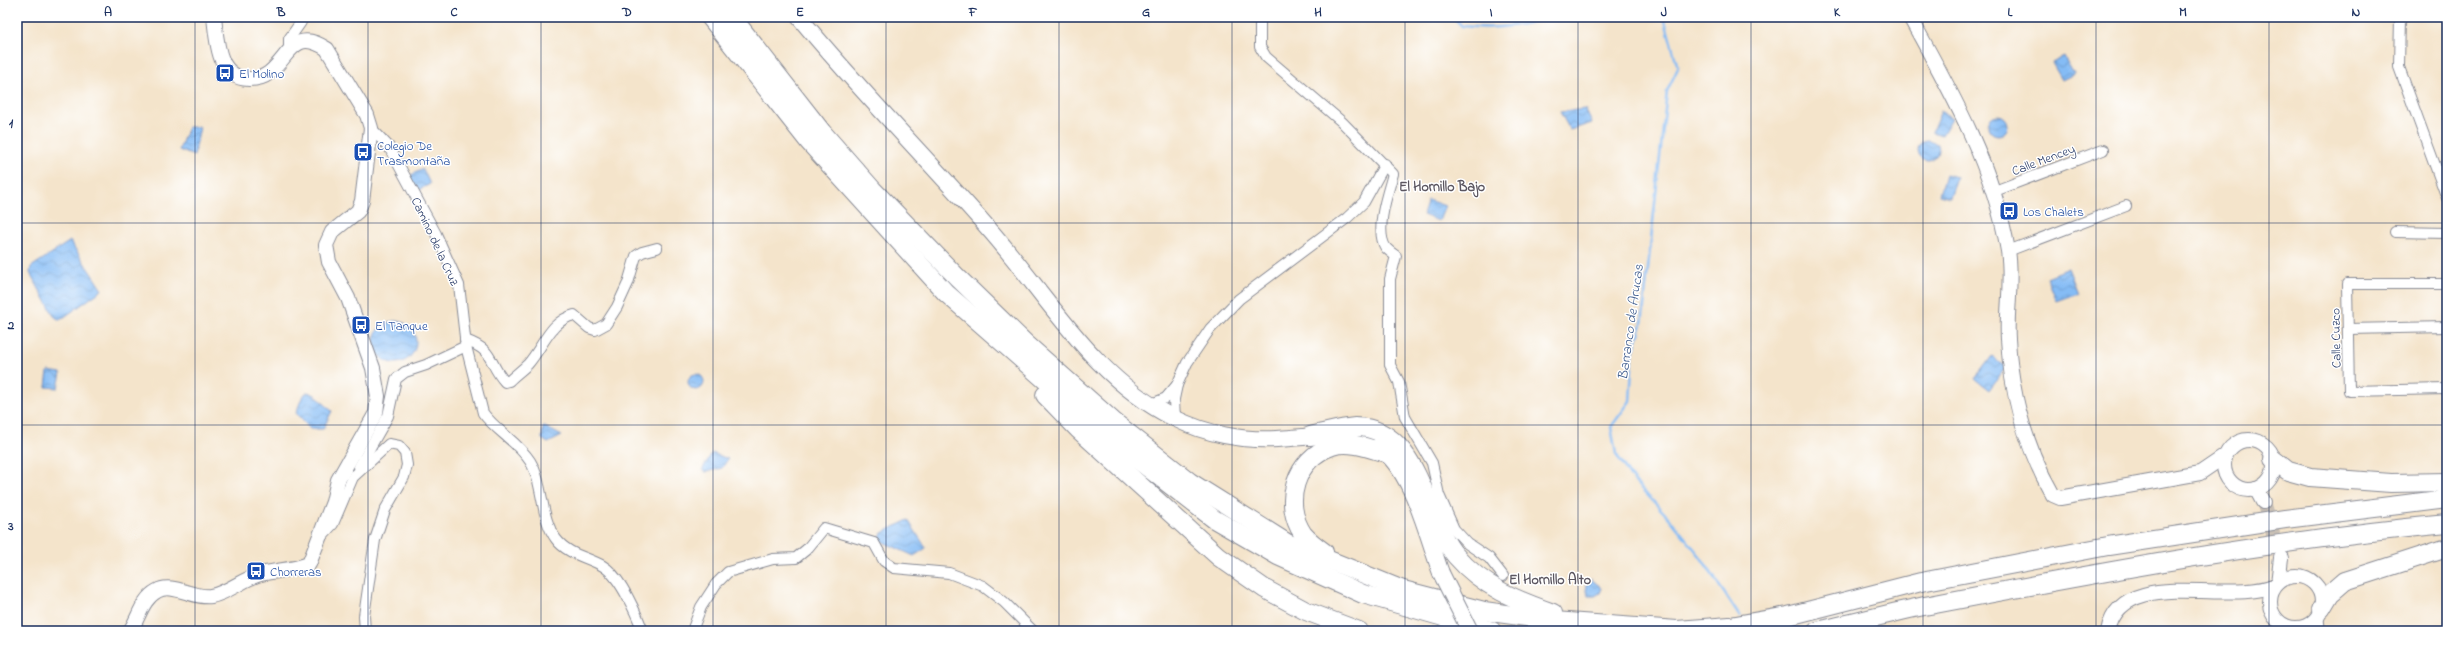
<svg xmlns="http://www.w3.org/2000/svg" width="2464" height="648" font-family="'Indie Flower',sans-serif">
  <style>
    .water { fill: url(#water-waves); stroke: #5076aa }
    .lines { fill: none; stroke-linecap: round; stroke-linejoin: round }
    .stream { stroke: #85bcf5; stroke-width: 2.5 }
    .secondary-tunnel { stroke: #c9c0b5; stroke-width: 14; stroke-dasharray: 14 7; stroke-linecap: butt }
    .street-casing { stroke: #888a94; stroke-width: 12 }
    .secondary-casing { stroke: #888a94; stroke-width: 16 }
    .primary-casing { stroke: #888a94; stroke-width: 18 }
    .highway-casing { stroke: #888a94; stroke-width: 20 }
    .street { stroke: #fff; stroke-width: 10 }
    .secondary { stroke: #fff; stroke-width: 14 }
    .primary { stroke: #fff; stroke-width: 16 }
    .highway { stroke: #fff; stroke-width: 18 }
    .primary-bridge-casing { stroke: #888a94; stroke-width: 18; stroke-linecap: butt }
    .primary-bridge { stroke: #fff; stroke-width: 16 }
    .grid { fill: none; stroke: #1b2f5e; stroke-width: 1; stroke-opacity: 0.55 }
    .labels { text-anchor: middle; stroke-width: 3; stroke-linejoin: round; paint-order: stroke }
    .transit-label { font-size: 13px; fill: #164399; stroke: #fff; text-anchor: start }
    .street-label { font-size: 13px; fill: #1b2f5e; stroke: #fff }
    .neighbourhood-label { font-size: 14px; font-weight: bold; fill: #5b5660; stroke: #fff }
    .water-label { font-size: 14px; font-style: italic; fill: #3b598b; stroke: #fff }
    .neatline { fill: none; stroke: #1b2f5e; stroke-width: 1.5 }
    .grid-label { font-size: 13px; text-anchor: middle; font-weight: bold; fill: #1b2f5e }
  </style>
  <defs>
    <pattern id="water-waves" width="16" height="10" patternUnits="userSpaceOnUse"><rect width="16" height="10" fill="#85bcf5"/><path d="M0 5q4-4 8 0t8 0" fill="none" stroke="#6c99ca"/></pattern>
  </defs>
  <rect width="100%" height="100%" fill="#fff"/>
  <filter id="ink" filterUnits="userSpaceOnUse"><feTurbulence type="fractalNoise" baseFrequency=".025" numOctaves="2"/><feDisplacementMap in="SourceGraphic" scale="8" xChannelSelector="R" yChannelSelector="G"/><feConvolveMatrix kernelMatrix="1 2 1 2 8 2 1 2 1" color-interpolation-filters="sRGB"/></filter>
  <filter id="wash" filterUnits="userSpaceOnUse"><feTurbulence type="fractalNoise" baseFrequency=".012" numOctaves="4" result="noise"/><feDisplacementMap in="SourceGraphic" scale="16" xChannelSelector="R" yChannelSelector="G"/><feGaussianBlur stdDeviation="0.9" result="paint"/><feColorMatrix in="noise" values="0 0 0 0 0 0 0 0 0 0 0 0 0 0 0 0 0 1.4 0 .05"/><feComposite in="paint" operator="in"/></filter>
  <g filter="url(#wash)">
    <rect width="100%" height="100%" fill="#f4e4cb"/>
    <g class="water">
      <path d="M2064,57L2074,74L2062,80L2052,63Z"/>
      <path d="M1585,109L1592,123L1570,130L1560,112Z"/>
      <path d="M1941,111L1952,118L1942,135L1932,132Z"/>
      <circle cx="1998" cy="125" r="10"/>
      <path d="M188,127H200L194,156L179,150Z"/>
      <circle cx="1928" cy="150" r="10"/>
      <path d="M423,169L430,184L417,191L409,176Z"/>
      <path d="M1945,174L1957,177L1950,198L1939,195Z"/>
      <path d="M1428,200L1445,206L1439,221L1423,215Z"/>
      <path d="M70,241L102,290L60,320L55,317L30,273L31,267Z"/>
      <path d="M2068,268L2078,293L2056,301L2046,277Z"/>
      <circle cx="395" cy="342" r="21"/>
      <path d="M1992,356L2006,367L1989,390L1975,379Z"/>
      <path d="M48,371L61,373L58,388L46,387Z"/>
      <circle cx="696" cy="382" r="8"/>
      <path d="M308,392L315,395L332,411L323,429H310L296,413L303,395Z"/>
      <path d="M543,426L562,436L548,443L542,439Z"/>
      <path d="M712,453L728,459L722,468L706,472L702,470Z"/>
      <path d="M908,520L926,548L914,556L881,541L880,537L882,533Z"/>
      <path d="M1591,579L1602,588L1600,593L1595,596H1588L1586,584Z"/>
    </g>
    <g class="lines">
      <g class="stream">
        <path d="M1453,17L1462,26C1490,29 1522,27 1549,17"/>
        <path d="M1664,17L1678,68L1667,91L1642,324L1633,352L1630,401L1611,427L1616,454L1632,479L1670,519L1700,556L1740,617"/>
      </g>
    </g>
  </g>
  <g filter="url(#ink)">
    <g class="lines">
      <path class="secondary-tunnel" d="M2263,502L2279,553"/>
      <defs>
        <g id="street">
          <path d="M1260,17V47L1266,57L1342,122L1393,174C1388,192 1374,231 1386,248C1389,251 1393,254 1396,256L1390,279V365L1399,382L1405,417L1432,463L1439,495L1454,529L1468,544L1489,558L1503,576"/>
          <path d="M2400,17L2399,67L2447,198"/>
          <path d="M289,48V39L301,22L300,17"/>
          <path d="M371,128L389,147L436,234L459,285L466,346L483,413C496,431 518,442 530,461C544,484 540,518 556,539C568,555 588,557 603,566C620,576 636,613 643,631"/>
          <path d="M1992,192L2103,150"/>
          <path d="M2395,232L2447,233"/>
          <path d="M2008,251L2126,206"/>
          <path d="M2447,284H2347L2349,391L2447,389"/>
          <path d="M2348,329L2447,327"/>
          <path d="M465,340C496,351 487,362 505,382L509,381C515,375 522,370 528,364C543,347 550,321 574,315L589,328L595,330L606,324L617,307L628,283L636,256L642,252L657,248"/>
          <path d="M1149,405L1166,398L1177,385"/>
          <path d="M1175,419L1174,399L1177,385L1187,363L1210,329L1239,299L1347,218L1364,202L1385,164"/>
          <path d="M359,467L388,416L396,379L405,372L426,365L466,346"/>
          <path d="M322,536L333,524L353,477L389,444L399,446L405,453L407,465L404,477L385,510L375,540L364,616L365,631"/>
          <path d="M2318,615L2320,631"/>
          <path d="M2293,629L2301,631"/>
          <path d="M692,631L701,607L716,584L728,572L773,559L796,558L807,549L824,528L874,543L884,561L894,568L949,573L983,586L1004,602L1033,631"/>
        </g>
        <g id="secondary">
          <path d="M1910,17C1951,91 1994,167 2008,251C2013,280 2006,310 2008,339C2011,393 2026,448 2053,495L2060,498L2200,473L2225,456"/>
          <circle cx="2249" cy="465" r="25"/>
          <path d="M2256,489L2263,502"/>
          <circle cx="2296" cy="602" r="26"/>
          <path d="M2278,583L2281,558"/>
          <path d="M130,631C139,618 142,599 157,591C172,582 194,599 211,596C228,593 244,578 261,574C277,570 294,570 309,564L333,502L338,480L376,413L378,396L373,368L348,298L329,262L326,245L332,232L358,211L362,201L371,128L367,115L327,49C294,27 290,56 269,73C264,77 256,79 249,79C217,78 217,41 214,17"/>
          <path d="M2108,631C2121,564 2230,606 2275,585"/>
        </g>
        <g id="primary">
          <path d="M799,17C859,90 926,157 988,228C1046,293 1093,379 1174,418C1206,434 1243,441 1277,439C1293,438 1308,436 1323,436"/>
          <path d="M1378,447C1412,468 1427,535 1441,573"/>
        </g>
        <g id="highway">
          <path d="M710,17L809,142L946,293L1125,450L1214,519L1278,556L1363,594L1492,631"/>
          <path d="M732,17L822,132L873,190L957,277L1025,343L1113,421L1190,482L1287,543L1403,590L1484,611L1554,621L1677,630L1730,626L1788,616L1921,582L2108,546L2285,519L2447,499"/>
          <path d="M1045,395L1078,429L1219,557L1265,589L1306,611L1359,631"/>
          <path d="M1310,436C1325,433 1341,428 1355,427C1421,427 1423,518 1456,556C1483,587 1516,600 1553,613"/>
          <path d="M2273,459L2288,471L2310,477L2391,483L2447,482"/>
          <path d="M1324,552C1317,547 1309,541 1303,534C1282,503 1295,459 1332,446C1350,440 1371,449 1389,454"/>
          <path d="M2321,609L2330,594L2345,581L2447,548"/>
          <path d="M1817,631C1855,623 1892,612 1930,605C2101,572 2273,540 2447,524"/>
        </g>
      </defs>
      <use href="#street" class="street-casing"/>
      <use href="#secondary" class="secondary-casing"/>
      <use href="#primary" class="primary-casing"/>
      <use href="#highway" class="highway-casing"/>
      <use href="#street" class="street"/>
      <use href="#secondary" class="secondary"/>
      <use href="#primary" class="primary"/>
      <use href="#highway" class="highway"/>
      <defs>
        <path id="primary-bridge" d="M1441,573L1470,631"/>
      </defs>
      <use href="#primary-bridge" class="primary-bridge-casing"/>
      <use href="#primary-bridge" class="primary-bridge"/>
    </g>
  </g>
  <path class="grid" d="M195,17V631M368,17V631M541,17V631M713,17V631M886,17V631M1059,17V631M1232,17V631M1405,17V631M1578,17V631M1751,17V631M1923,17V631M2096,17V631M2269,17V631M17,223H2447M17,425H2447"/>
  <defs>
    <symbol id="bus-square" viewBox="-11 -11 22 22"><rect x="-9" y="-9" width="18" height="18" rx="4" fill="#1a4fb4" stroke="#fff"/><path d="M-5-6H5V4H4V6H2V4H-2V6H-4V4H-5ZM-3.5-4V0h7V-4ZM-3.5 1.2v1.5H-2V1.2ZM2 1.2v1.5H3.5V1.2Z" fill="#fff"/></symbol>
  </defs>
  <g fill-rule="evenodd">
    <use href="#bus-square" x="214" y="62" width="22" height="22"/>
    <use href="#bus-square" x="352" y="141" width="22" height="22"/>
    <use href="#bus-square" x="1998" y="200" width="22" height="22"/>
    <use href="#bus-square" x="350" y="314" width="22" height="22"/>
    <use href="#bus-square" x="245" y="560" width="22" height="22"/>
  </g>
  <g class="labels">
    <g class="transit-label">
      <text x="239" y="78">El Molino</text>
      <text x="377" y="150">Colegio De<tspan x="377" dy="15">Trasmontaña</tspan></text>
      <text x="2023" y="216">Los Chalets</text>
      <text x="375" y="330">El Tanque</text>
      <text x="270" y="576">Chorreras</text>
    </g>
    <g class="street-label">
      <text transform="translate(2043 159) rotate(-21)" y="5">Calle Mencey</text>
      <text transform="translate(436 241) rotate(65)" y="5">Camino de la Cruz</text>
      <text transform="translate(2335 338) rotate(-91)" y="5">Calle Cuzco</text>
    </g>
    <g class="neighbourhood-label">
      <text x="1442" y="191">El Hornillo Bajo</text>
      <text x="1550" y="584">El Hornillo Alto</text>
    </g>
    <g class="water-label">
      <text transform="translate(1630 322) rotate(-82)" y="5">Barranco de Arucas</text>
    </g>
  </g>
  <rect width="2464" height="648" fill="none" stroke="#fff" stroke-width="44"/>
  <rect x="22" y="22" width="2420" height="604" class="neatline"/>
  <g class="grid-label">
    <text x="108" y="16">A</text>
    <text x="281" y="16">B</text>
    <text x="454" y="16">C</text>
    <text x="627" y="16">D</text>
    <text x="800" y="16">E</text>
    <text x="973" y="16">F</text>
    <text x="1146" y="16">G</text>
    <text x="1318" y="16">H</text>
    <text x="1491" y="16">I</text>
    <text x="1664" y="16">J</text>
    <text x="1837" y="16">K</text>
    <text x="2010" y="16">L</text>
    <text x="2183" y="16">M</text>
    <text x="2356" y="16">N</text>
    <text x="11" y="127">1</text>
    <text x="11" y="329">2</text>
    <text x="11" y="530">3</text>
  </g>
</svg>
